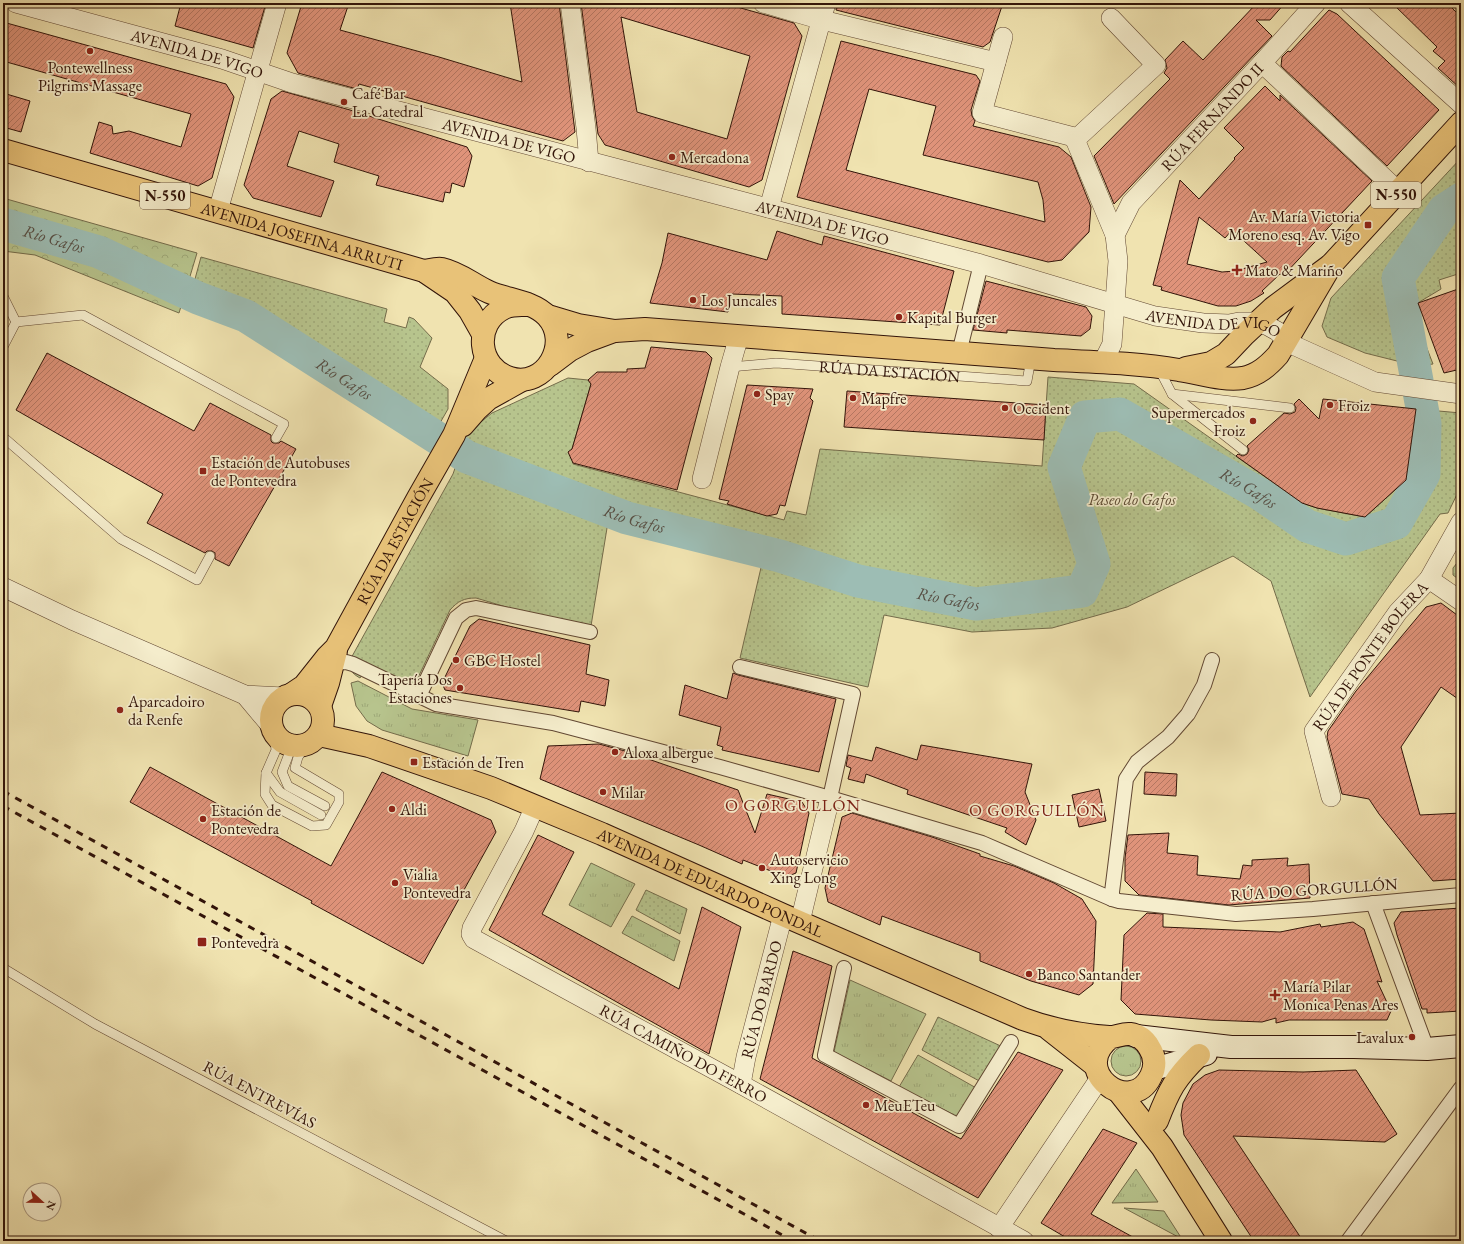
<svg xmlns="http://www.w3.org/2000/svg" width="1464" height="1244" font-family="'EB Garamond',serif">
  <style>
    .grass { fill: url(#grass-tufts); stroke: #746c4b }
    .forest { fill: url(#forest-crowns); stroke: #746c4b }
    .park { fill: url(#park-dots); stroke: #746c4b }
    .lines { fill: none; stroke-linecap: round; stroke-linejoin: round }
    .river { stroke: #9dbdb4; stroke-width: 33 }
    .building { fill: url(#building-hatch); stroke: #321409; fill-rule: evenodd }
    .service-casing { stroke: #624833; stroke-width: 10 }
    .pedestrian-casing { stroke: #624833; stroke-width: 16 }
    .minor-casing { stroke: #624833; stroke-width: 20 }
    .secondary-casing { stroke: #321409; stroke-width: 24 }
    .primary-casing { stroke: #321409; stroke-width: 24 }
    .trunk-casing { stroke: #321409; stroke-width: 24 }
    .service { stroke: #f5edcc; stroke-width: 9 }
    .pedestrian { stroke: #f5edcc; stroke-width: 14 }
    .minor { stroke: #f5edcc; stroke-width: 19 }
    .secondary { stroke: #f5edcc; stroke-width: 22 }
    .primary { stroke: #e8c278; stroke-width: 22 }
    .trunk { stroke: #e8c278; stroke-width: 22 }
    .rail { stroke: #321409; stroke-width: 3; stroke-dasharray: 7 7; stroke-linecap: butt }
    .poi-dot { fill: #8f2418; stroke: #f5edcc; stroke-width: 1.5 }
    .labels { text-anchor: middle; stroke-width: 3.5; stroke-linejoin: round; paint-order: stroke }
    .shield { fill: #f5edcc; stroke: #6c5544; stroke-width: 1 }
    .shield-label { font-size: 15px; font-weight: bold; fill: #321409 }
    .street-label { font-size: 16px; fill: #321409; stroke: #f5edcc }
    .poi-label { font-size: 16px; fill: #321409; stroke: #f5edcc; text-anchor: start }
    .park-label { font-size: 16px; font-style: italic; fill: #5a4931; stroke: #f5edcc }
    .water-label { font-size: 17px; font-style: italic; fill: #574f45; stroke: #f5edcc }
    .neighbourhood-label { font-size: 17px; letter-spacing: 1px; fill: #7a1f14; stroke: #f5edcc }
  </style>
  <defs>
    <pattern id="grass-tufts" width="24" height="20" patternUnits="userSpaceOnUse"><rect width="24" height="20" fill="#b7c48d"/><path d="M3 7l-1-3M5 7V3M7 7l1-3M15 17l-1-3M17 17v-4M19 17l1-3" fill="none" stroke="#9ea878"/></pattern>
    <pattern id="forest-crowns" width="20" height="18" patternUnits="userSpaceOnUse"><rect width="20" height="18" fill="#b7c48d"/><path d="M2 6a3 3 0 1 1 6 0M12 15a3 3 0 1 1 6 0" fill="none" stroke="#9ea878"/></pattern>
    <pattern id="park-dots" width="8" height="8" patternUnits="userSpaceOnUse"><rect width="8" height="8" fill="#b7c48d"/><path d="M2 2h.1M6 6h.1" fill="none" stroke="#9ea878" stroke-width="1.8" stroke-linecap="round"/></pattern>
    <pattern id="building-hatch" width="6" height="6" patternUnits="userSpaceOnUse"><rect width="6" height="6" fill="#df937a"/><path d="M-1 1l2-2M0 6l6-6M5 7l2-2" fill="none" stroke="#b57762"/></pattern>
  </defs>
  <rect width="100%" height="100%" fill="#f0e3b0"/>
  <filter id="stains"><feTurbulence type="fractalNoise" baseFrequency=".005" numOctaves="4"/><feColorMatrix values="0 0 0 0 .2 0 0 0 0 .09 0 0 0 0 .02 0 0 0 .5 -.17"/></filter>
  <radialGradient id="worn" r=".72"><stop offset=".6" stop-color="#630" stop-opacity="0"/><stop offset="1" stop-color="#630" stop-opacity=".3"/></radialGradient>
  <g class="grass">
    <path d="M358,681L412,709L478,720L468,756L382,730L367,721L356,706L351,683Z"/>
    <path d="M591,863L635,884L611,927L569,905Z"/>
    <path d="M632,916L680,941L674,961L622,933Z"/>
    <path d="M850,980L926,1014L891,1081L834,1052Z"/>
    <circle cx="1126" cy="1061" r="15"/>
    <path d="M918,1055L978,1089L960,1118L899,1087Z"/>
    <path d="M1136,1169L1158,1202L1112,1203Z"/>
    <path d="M1124,1208L1164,1211L1182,1239Z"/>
  </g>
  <path class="forest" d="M3,198L197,253L179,313L35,255L3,251Z"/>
  <g class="park">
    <path d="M1461,158V273L1439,280L1441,289L1411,307L1433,364L1417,366L1365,353L1327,337L1322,326L1331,298Z"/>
    <path d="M201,257L387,309L384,322L406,328L409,317L414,319L432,338L420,367L448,389V409L436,430L259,316L192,290Z"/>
    <path d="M1048,377L1134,384L1302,503L1317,508L1365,517L1406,480L1416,409L1461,413V486L1448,513L1440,514L1310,697L1271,581L1233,556L1127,607L1052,628L972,632L884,615L868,687L740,658L763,559L608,522L590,632L476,598C464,598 458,601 450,610L415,684L364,672L360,678C351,673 350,670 350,660L453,474L467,433L492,413L568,378L588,380L591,384L572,449L573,464L784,520L787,511L806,515L820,449L1042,466Z"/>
    <path d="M1461,558V581L1453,575V568Z"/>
    <path d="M646,890L687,909L680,934L636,910Z"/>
    <path d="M938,1017L1005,1048L983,1083L922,1050Z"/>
  </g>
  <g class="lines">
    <path class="river" id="s1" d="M3,224L99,252L198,298L246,316L467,457L627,518L780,556L858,581L976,604L1082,591L1094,564L1064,467L1085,417L1120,414L1260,494L1307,526L1346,539L1396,523L1424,474L1425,424L1398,278L1444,210L1461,199"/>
  </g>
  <g class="building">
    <path d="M181,3H266L253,48L175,26Z"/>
    <path d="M302,3H349L340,30L439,57L522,82L510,3H559L575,132L563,141L359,84L357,89L298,73L287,53Z"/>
    <path d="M581,3H723L794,23L802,36L762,180L749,187L605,145L598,134ZM621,17L750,56L727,139L637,112Z"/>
    <path d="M837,3H1003L990,42L983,47L836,10Z"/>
    <path d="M1257,3H1285L1270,20H1256L1272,36L1114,204L1094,156L1170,79L1164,73L1167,68L1165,60L1183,41L1203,60Z"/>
    <path d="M1392,3H1447L1461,17V89L1438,68L1445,61L1433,51L1437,47Z"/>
    <path d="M1329,10L1337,14L1439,110L1387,166L1281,66L1282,57L1288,51L1290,52Z"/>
    <path d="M3,22L226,84L234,97L212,178L198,186L90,153L99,122L112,126L113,134L129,131L181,147L191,114L3,61Z"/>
    <path d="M841,41L976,75L980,81L971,110L972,116L975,121L973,126L1059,147L1071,157L1091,207L1089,232L1062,260L1048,262L797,197ZM869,89L936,106L923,155L1038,182L1043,200L1045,222L846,170Z"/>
    <path d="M1265,86L1280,101V95L1372,181L1283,276L1280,274L1262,291L1264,293L1251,301L1236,306H1218L1161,290L1162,287L1153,285L1180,180L1199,199L1235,159L1234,158L1244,148L1224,128ZM1199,217L1225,238L1232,230L1267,262L1235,271L1222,272L1187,264Z"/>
    <path d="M282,91L350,110L467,147L472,156L464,187L452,183L450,193L445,192L443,202L376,185L379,176L334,162L339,144L299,131L287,166L334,181L321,217L253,198L244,185L271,99Z"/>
    <path d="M3,93L30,101L21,132L3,127Z"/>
    <path d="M777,231L822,245L824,236L954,271L940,325L782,314V296L732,294L728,312L650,303L662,263L668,233L767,260Z"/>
    <path d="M986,281L1086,307L1092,316L1090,329L1081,336L1007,330V333L973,330Z"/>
    <path d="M1461,288V369L1444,373L1418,303Z"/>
    <path d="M651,347L706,352L712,358L677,490L573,463L568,452L572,449L591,384L588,380L597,372H627V369L645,368Z"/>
    <path d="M47,353L194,431L210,403L271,435V441L273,443H279L281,441L296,449L229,566L215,559V553L212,551H207L205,553L147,523L163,494L16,410Z"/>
    <path d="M747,385L813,389L810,398L813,401L785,506L780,505L777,514L767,516L727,504L729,501L719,499Z"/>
    <path d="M847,391L1046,405L1044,440L844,427Z"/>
    <path d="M1299,399L1319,419L1323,399L1416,409L1406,480L1365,517L1317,508L1302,503L1236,456L1238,454L1243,456L1247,454L1249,450L1247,446L1284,413L1290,414L1295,412L1296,408L1294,404Z"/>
    <path d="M1441,603L1461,618V701L1441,687L1401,747L1420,815L1461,813V879L1433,881L1379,814L1369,799L1342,794L1327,737L1328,731L1356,691L1426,607Z"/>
    <path d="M479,619L590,645L586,674L609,680L605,706L581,701L579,712L445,690L442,683L470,626Z"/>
    <path d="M733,673L738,675L836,699L819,772L722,750L723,747L717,745L721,727L679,715L685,685L727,699Z"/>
    <path d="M599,744L625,751L738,790L755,833L767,794L802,802L809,813L796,873L786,877L743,860L742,864L699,845L540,779L548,746Z"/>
    <path d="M921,745L1032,764L1025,792L1036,820L1026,845L1005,832L1007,828L907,794L908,790L866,774L864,783L848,779L851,768L846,766L848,755L872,761L876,747L917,760Z"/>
    <path d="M150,767L331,866L382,772L491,820L496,832L423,964L311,903L312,901L130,802Z"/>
    <path d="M1145,772L1177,774L1176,796L1144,794Z"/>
    <path d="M1099,789L1106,821L1079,827L1072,795Z"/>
    <path d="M852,813L932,837L980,854V856L1014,866L1054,883L1082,899L1096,921L1093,984L1079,995L1031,981L980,961V953L882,916L880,925L828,902L825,888L842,817Z"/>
    <path d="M1169,833L1167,853L1198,856L1197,875L1240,879L1243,865L1252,866V860L1288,858L1287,866L1309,864L1310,898L1229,905L1139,895L1125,881V858L1128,835Z"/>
    <path d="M538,835L574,852L542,914L679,989L702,907L741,927L709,1054L489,930Z"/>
    <path d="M1461,908V1011L1427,1013V1009H1422L1397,935L1394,923L1401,912Z"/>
    <path d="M1147,913L1163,914V927L1280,932L1320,924L1321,927L1353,922L1364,929L1382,982L1377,981L1391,1011L1387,1020H1289L1276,1023V1018L1262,1022L1211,1020L1135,1014L1121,1000L1124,935Z"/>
    <path d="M793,951L832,966L812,1058L961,1139L1018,1052L1063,1070L978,1198L760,1079Z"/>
    <path d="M1219,1070L1303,1072L1356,1070L1397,1134L1385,1142L1233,1136L1303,1241H1254L1184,1135L1181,1115L1183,1103L1193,1084L1205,1075Z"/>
    <path d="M1103,1129L1137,1143L1091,1214L1140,1241H1072L1041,1223Z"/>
  </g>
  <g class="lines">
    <defs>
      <g id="service">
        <path d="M3,296L16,322"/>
        <path d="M16,322L83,315L284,424L276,438"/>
        <path d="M3,347L16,322"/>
        <path id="s2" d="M730,367L776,363L1027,381L1031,359"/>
        <path d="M1159,369L1172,394L1243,450"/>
        <path d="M1172,394L1290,408"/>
        <path d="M3,437L121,539L197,580L210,556"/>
        <path d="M274,734L276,750L266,773L265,794L272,805L312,826L326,825L339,802V794L295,768L298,757L305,746"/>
        <path d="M292,746L282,772L288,786L325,806"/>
        <path d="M266,773L280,792L321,815"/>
        <path d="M3,968L95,1024L506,1241"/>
      </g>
      <g id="pedestrian">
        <path d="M959,353L981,264"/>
        <path d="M327,663L346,662L353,664L436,704L553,723L720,767L830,798L982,843L1112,899L1119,901L1236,914L1313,909L1461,895"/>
        <path d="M740,667L853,694L830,798"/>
        <path d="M419,696L456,618L466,610L476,608L590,632"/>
        <path d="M1112,899V892L1126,779L1137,762L1168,737L1188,714L1204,685L1212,660"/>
        <path d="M1373,903L1427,1049"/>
        <path d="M844,968L825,1055L959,1126L1011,1042"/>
        <path d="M1348,1241L1461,1088"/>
      </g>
      <g id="minor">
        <path id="s3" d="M16,3L222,59L292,83L981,264L1155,316L1203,323L1229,324L1239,322H1258L1268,326L1277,331L1293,345L1375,382L1461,394"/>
        <path d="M570,3L586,128L589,162"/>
        <path d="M763,3L822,20L996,62"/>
        <path d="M1349,3L1461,104"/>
        <path d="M1003,37L982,113L1074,137L1115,235L1118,261L1112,344L1103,362"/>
        <path d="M1262,63L1399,192"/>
        <path d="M1075,140L1156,65L1111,18"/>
        <path d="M769,208L826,3"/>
        <path d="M218,211L277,3"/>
        <path id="s4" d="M1115,235L1131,203L1262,63L1316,3"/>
        <path d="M702,479L730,367L739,336"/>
        <path d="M1429,579L1461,601"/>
        <path d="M3,587L72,620L245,695L284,697"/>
        <path d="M245,695L271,726"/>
        <path id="s5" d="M1331,797L1314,731L1398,612L1429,579L1461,522"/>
        <path id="s6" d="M535,806L524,831L472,928L471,934L474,939L733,1080L1024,1241"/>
        <path d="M800,922L830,798"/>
        <path id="s7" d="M741,1084L746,1057L783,915"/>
        <path d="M999,1228L1100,1078"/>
      </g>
      <g id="secondary">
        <path d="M1136,1036L1231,1047H1354L1427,1049L1461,1046"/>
        <path d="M1154,1069L1206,1054"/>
      </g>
      <g id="primary">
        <path d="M463,425L477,409L488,399L522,380"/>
        <circle cx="297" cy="720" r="26"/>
        <path id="s8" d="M292,694L304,686L327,657L336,648L418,498L454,435L486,358"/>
        <path d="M320,706L328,683L336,651"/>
        <path id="s9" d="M319,735L369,746L491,788L602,834L783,915L1023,1019C1050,1029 1080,1035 1109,1037C1116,1038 1122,1033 1130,1034C1138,1035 1145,1040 1149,1047C1155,1056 1156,1066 1151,1076C1131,1118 1067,1070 1111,1037"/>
        <path d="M1049,1029L1096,1066"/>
        <path d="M1119,1092L1162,1147L1221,1241"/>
        <path d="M1157,1121C1169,1090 1175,1078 1199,1055"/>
      </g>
      <g id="trunk">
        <path id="s10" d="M3,150L424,271L455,292L470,311L483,334"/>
        <path d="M424,271C430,270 437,268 442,269C460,273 473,285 489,292C507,300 533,301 547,316C572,343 545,389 510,378C477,368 473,323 504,308C512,304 520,305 528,305"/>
        <path d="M548,316L578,325L615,331L645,329L1054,360C1095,362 1138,363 1179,370C1200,373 1222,381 1243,378C1258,375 1268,366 1278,355L1331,265"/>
        <path d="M550,365L570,350L587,341L614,331"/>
        <path d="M1186,368L1211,363L1226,354L1244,335L1273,308L1331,265L1461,123"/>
      </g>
    </defs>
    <use href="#service" class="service-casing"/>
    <use href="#pedestrian" class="pedestrian-casing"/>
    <use href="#minor" class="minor-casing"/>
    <use href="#secondary" class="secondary-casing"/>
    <use href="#primary" class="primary-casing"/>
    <use href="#trunk" class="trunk-casing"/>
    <use href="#service" class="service"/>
    <use href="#pedestrian" class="pedestrian"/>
    <use href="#minor" class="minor"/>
    <use href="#secondary" class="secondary"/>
    <use href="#primary" class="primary"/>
    <use href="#trunk" class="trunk"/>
    <g class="rail">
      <path d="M3,791L820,1241"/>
      <path d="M3,806L793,1241"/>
    </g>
  </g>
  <g class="poi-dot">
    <circle cx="90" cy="51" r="4"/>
    <circle cx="344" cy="102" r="4"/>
    <circle cx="672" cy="157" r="4"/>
    <rect x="1364" y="221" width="8" height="8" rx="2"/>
    <path d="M1235 264h4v4h4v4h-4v4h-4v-4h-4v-4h4z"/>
    <circle cx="693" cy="300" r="4"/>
    <circle cx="899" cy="317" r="4"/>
    <circle cx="757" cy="394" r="4"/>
    <circle cx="853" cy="398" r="4"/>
    <circle cx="1330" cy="405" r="4"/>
    <circle cx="1005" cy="408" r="4"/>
    <circle cx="1253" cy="421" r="4"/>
    <rect x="199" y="467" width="8" height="8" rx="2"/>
    <circle cx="456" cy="660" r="4"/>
    <circle cx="460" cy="688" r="4"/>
    <circle cx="120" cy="710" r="4"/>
    <circle cx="615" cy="752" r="4"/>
    <rect x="410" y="758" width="8" height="8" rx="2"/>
    <circle cx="603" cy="792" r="4"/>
    <circle cx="392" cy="809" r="4"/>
    <circle cx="203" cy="819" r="4"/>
    <circle cx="762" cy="868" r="4"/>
    <circle cx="395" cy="883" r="4"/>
    <rect x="197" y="937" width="10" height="10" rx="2"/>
    <circle cx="1029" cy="974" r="4"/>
    <path d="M1273 989h4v4h4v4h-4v4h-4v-4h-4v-4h4z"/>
    <circle cx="1412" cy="1037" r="4"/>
    <circle cx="866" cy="1105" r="4"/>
  </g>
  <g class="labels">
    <g class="shield">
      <rect x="1371" y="182" width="50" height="26" rx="3"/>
      <rect x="140" y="183" width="50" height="26" rx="3"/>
    </g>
    <g class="shield-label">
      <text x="1396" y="200">N-550</text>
      <text x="165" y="201">N-550</text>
    </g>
    <g class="street-label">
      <text dy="6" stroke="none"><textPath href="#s3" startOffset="188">AVENIDA DE VIGO</textPath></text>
      <text dy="6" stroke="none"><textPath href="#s4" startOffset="154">RÚA FERNANDO II</textPath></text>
      <text dy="6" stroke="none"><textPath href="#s3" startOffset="512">AVENIDA DE VIGO</textPath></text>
      <text dy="6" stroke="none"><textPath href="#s3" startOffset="836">AVENIDA DE VIGO</textPath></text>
      <text dy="6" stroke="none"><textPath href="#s10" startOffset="311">AVENIDA JOSEFINA ARRUTI</textPath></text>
      <text dy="6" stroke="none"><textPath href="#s3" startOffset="1241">AVENIDA DE VIGO</textPath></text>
      <text dy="6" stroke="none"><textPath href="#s2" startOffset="160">RÚA DA ESTACIÓN</textPath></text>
      <text dy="6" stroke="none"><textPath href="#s8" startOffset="186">RÚA DA ESTACIÓN</textPath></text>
      <text dy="6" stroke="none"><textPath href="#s5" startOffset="162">RÚA DE PONTE BOLERA</textPath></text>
      <text dy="6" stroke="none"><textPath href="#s9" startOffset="419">AVENIDA DE EDUARDO PONDAL</textPath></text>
      <text transform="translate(1314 889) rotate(-4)" y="6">RÚA DO GORGULLÓN</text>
      <text dy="6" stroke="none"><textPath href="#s7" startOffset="87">RÚA DO BARDO</textPath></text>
      <text dy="6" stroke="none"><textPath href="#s6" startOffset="388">RÚA CAMIÑO DO FERRO</textPath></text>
      <text transform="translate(260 1094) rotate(28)" y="6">RÚA ENTREVÍAS</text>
    </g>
    <g class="poi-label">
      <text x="90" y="73" text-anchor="middle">Pontewellness<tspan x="90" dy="18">Pilgrims Massage</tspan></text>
      <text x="352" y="99">Café Bar<tspan x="352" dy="18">La Catedral</tspan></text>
      <text x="680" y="163">Mercadona</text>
      <text x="1360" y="222" text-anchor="end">Av. María Victoria<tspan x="1360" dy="18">Moreno esq. Av. Vigo</tspan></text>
      <text x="1245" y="276">Mato &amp; Mariño</text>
      <text x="701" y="306">Los Juncales</text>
      <text x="907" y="323">Kapital Burger</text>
      <text x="765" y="400">Spay</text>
      <text x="861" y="404">Mapfre</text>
      <text x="1338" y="411">Froiz</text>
      <text x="1013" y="414">Occident</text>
      <text x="1245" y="418" text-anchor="end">Supermercados<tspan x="1245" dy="18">Froiz</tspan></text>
      <text x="211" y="468">Estación de Autobuses<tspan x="211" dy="18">de Pontevedra</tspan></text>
      <text x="464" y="666">GBC Hostel</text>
      <text x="452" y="685" text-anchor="end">Tapería Dos<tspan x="452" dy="18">Estaciones</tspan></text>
      <text x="128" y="707">Aparcadoiro<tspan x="128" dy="18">da Renfe</tspan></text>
      <text x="623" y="758">Aloxa albergue</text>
      <text x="422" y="768">Estación de Tren</text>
      <text x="611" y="798">Milar</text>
      <text x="400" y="815">Aldi</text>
      <text x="211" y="816">Estación de<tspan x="211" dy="18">Pontevedra</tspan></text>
      <text x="770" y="865">Autoservicio<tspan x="770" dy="18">Xing Long</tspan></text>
      <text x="403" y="880">Vialia<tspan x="403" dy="18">Pontevedra</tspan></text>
      <text x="211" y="948">Pontevedra</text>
      <text x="1037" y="980">Banco Santander</text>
      <text x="1283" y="992">María Pilar<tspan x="1283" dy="18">Monica Penas Ares</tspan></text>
      <text x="1404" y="1043" text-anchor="end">Lavalux</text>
      <text x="874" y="1111">MeuETeu</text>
    </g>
    <g class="park-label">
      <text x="1132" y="505">Paseo do Gafos</text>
    </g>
    <g class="water-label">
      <text dy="6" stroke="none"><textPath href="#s1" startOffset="53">Río Gafos</textPath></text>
      <text dy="6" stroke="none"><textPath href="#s1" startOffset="377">Río Gafos</textPath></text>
      <text dy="6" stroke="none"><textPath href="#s1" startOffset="1529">Río Gafos</textPath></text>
      <text dy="6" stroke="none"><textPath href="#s1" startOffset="701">Río Gafos</textPath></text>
      <text dy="6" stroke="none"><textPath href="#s1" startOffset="1025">Río Gafos</textPath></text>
    </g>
    <g class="neighbourhood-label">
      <text x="793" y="811">O GORGULLÓN</text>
      <text x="1037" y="816">O GORGULLÓN</text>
    </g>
  </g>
  <rect width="1464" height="1244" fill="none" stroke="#f0e3b0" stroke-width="16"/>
  <rect x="4" y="4" width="1456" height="1236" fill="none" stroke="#321409" stroke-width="2"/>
  <rect x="8" y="8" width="1448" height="1228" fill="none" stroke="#321409"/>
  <g transform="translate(42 1202) rotate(112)"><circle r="19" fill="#f5edcc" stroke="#a7967e"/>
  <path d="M0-3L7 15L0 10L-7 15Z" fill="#8f2418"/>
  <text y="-6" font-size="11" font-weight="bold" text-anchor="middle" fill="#321409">N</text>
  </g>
  <rect width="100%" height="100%" filter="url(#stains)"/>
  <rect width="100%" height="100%" fill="url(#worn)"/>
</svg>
